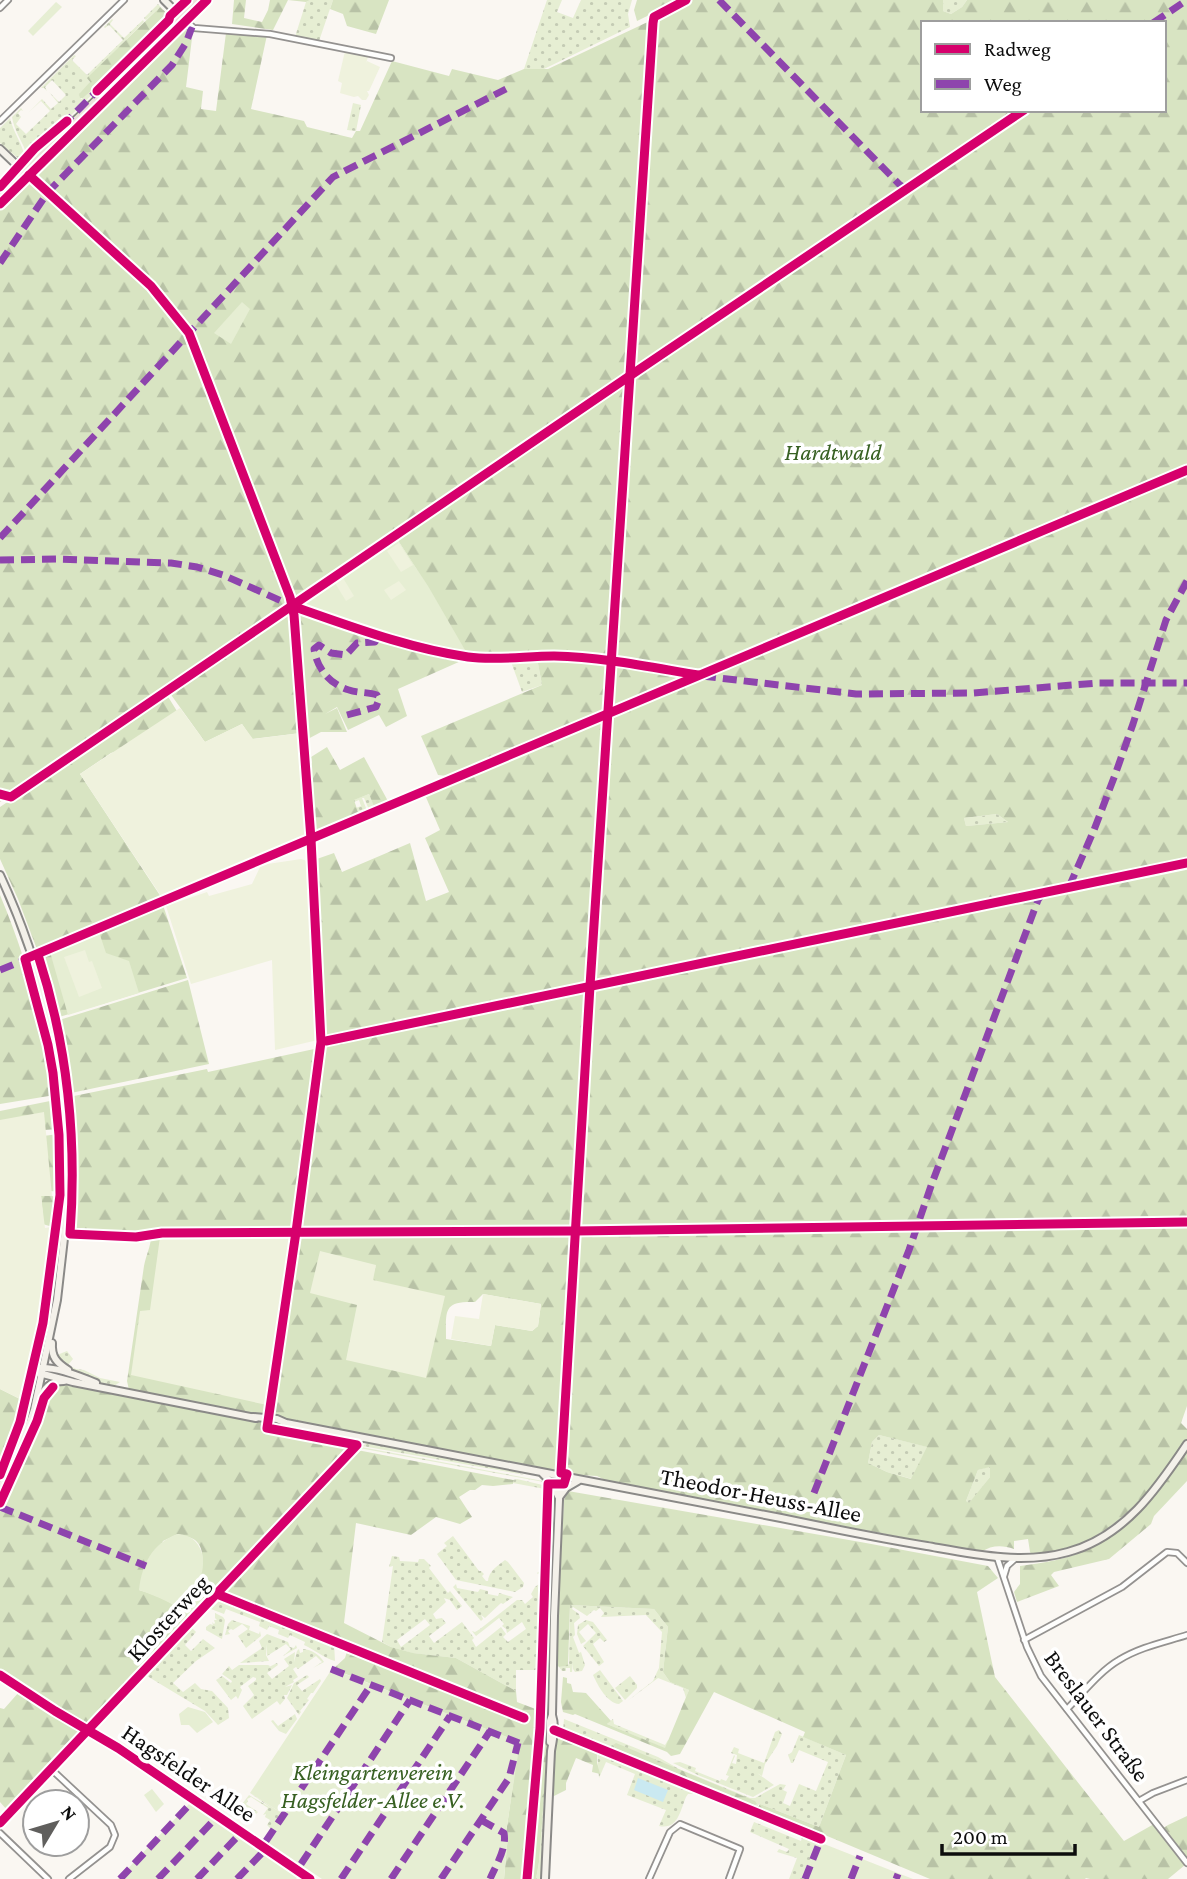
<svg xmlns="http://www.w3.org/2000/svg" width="1187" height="1879" font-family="'Crimson Pro',serif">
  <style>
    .grass { fill: url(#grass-dots); fill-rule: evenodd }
    .forest { fill: url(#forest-firs); fill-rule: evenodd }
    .park { fill: #e6eed3 }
    .pitch { fill: #eff2dd }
    .water { fill: #cae9f1 }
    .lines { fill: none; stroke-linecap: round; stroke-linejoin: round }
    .street-casing { stroke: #949290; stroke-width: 8 }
    .secondary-casing { stroke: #8a8987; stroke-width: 10 }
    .primary-casing { stroke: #81807d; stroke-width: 10 }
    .street { stroke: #fefefd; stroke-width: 4.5 }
    .secondary { stroke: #f4f1ea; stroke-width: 6 }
    .primary { stroke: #ebe4da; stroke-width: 7 }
    .quiet { stroke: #8e44ad; stroke-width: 7; stroke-dasharray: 14 7; stroke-linecap: butt }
    .cycleway-casing { stroke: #fff; stroke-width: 13 }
    .cycleway { stroke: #d6006c; stroke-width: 9 }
    .labels { text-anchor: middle; stroke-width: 7; stroke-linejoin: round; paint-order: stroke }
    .park-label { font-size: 24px; font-style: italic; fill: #376022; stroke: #fff }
    .street-label { font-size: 24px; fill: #0d0d0d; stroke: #fff }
  </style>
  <defs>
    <pattern id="grass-dots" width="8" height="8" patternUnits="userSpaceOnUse" patternTransform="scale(1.75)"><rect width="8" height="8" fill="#e6eed3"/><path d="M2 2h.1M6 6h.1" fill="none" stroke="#c4cbb4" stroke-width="1.8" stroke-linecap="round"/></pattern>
    <pattern id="forest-firs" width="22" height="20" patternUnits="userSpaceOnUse" patternTransform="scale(1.75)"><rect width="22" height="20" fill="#d8e4c2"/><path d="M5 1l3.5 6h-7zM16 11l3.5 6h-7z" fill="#b8c2a6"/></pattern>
  </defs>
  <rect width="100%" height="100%" fill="#faf7f2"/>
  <g class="grass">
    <path d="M310,0H333L319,41L295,37L306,2Z"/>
    <path d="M547,0H562L557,12L573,18L581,0H632L628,14L630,27L544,69H524Z"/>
    <path d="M943,0H967L962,7L951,14L943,11Z"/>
    <path d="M158,4L169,16L168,20L53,133L27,155C23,142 14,131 12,117L21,108L23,111L21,110L18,113L21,117L16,124L26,134L50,111L41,101L28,113L42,99L51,109L58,103L49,92L59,102L66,95L52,80L45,87L47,91L44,88H41L74,55L76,56L72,60L87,75L123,40L109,25L105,28L104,27L112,19L113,20L110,24L124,38L143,20L144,22L88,78L90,84L79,94L81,99L83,98L99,84L107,79L149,38L154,30L160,7L146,20L144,18Z"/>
    <path d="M169,21L170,22L64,127L38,149L37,148L57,131Z"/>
    <path d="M353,103L361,105L356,131L347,130Z"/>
    <path d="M10,118C13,132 22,143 25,157L20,160L0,143V128Z"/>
    <path d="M537,658L542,685L522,692L510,659Z"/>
    <path d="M369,794L376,810L370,812L364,798H362L368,813L360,816L356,808L361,806L359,800L354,802L353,800Z"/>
    <path d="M997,814L1008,822L966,826L964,818Z"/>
    <path d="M67,1351L73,1359L68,1365L76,1369L84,1370L100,1378L120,1382L114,1386C94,1382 72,1373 56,1359L57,1355Z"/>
    <path d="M879,1435L928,1447L912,1479L887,1472L868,1463L872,1442Z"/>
    <path d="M369,1442L503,1468L525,1475L362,1446Z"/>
    <path d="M361,1447L543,1481L544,1482L359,1448Z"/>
    <path d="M991,1466L990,1477L969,1504L966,1501L978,1470Z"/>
    <path d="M517,1479L547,1486L544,1570L538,1574L537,1573L543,1569V1563L541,1562L545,1489L513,1483V1480Z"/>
    <path d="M551,1486L554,1496L553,1516H549L548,1557H552L550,1565L547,1570L550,1487Z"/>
    <path d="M453,1536L479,1571H481L484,1574L482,1576L486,1581H488C489,1571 497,1566 505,1560L508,1562L524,1583L523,1587L515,1592L456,1580L437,1554L447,1546L444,1543Z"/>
    <path d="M392,1556L399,1557L400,1561L418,1562L419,1559H424L431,1566L429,1568L448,1593L450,1591L462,1606L457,1610L450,1600L444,1598L446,1602L433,1614L436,1619L442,1618L446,1623L429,1636L434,1643L462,1622L474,1638L472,1640L476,1647L501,1627L506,1634L503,1637L508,1642L526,1629L522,1622L507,1633L506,1629L502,1626L504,1624L499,1618L476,1636L472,1631L475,1632L480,1629L517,1600H522L525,1604L533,1597L531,1594L535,1587L543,1581L540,1686H537V1670H516V1691L456,1658L412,1653L391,1647L382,1642L393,1566L389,1567ZM425,1619L430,1625L401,1647L397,1640Z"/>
    <path d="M456,1584L457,1588L478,1592L480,1589L488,1591V1594L498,1596L499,1593L513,1597L503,1604L501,1603L485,1618L481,1615L483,1619L481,1621L453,1587Z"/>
    <path d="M222,1598L334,1643L335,1661C324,1658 315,1650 304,1645L305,1642L290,1635L288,1638L278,1634L279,1630L269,1626L267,1630L259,1626L260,1622L226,1609L224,1614L211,1609Z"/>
    <path d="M570,1605L654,1609L668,1627L663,1672L670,1682L689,1690L686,1698L683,1688L658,1678L626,1702L653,1681L657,1672L659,1668L662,1632L646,1615L601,1617L604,1613L600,1608L596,1611L594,1610L587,1616L573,1607L572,1609L579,1614L580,1618L574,1623L575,1635L573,1637L579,1653L581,1652L585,1665L582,1671L575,1672L573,1669V1663L572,1672H570V1668H566V1671H562L559,1667L567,1666L569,1664Z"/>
    <path d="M215,1613L223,1617L225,1620L222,1639L206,1630V1627L210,1624L213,1625L212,1622L214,1624L215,1623L214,1620H217L215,1618Z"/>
    <path d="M232,1620L250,1626L249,1630L259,1634L260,1631L261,1636L246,1648L238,1636L248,1629L242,1624L233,1630L231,1629L228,1631L230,1634L225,1635L228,1624Z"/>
    <path d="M586,1620L593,1622L607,1640L604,1642L600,1638L593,1644L604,1662L599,1666L583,1646L596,1633L588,1624L579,1632L586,1641L581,1644L577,1634L578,1625Z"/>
    <path d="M192,1628L196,1632L185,1645L191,1651L203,1639L215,1648L196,1661L173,1683L183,1692L195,1683L201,1689L212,1691L228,1708L229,1718L218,1725L205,1711L147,1676Z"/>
    <path d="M267,1634L288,1642L290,1647L294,1648L296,1645L297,1648L283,1656L291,1649L286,1644L267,1656L266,1644V1655L269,1661L240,1663L262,1648L259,1641Z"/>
    <path d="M299,1649L300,1653L303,1652V1649C312,1650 319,1654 324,1662L313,1668L322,1662L316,1656L298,1669L296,1667L293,1669L298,1677L293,1680L294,1682L285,1687L292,1685L287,1695H284L285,1699L280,1705L277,1701L252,1719L243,1706L254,1695L248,1686L256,1680V1678L253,1677L240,1687L242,1690L238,1699L236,1696L231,1700L216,1680L222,1676L231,1683L232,1681L222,1674L229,1666L232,1670L239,1665H268L270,1666L269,1667L277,1663L278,1665L267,1673L272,1679L289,1666L284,1659L295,1652L294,1662L297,1651Z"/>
    <path d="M600,1670L623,1701L619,1704C607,1703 598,1686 593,1675Z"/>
    <path d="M307,1675L309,1677L297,1685L302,1691L320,1679L321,1681L313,1693H311L307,1699L309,1700L300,1711L301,1712L299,1715L287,1698L294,1683Z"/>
    <path d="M630,1676L637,1685V1688L625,1700L615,1688Z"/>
    <path d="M295,1714L297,1719L286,1734L279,1731L271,1721L273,1720L278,1726Z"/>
    <path d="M564,1719L658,1757L679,1769L750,1798H755L780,1784L786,1785L783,1790L787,1792L783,1803L790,1806L799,1784L816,1791L828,1762L799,1750L793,1763H791L788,1755L792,1752L799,1735L846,1755L819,1827L760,1804L758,1805V1807L818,1831L816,1835L566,1734L563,1731Z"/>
    <path d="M613,1719L614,1724L665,1745L668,1740L669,1741L666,1749L607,1724Z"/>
    <path d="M779,1730L782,1734L777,1746L765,1764L762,1776L757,1773L774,1785L753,1797L700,1776L673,1763L680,1762L696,1768L695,1771L720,1781L721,1779L726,1781L729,1776L726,1775L734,1755L735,1756L732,1763L736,1764L737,1755L731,1753L734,1747L739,1749L738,1753L764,1763L775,1732Z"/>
    <path d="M558,1733L813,1835L820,1841L804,1879H789L797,1858L777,1852L779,1849L787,1852L789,1849L750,1832L754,1822L801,1841L802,1837L694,1794H688L686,1797C680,1811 678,1830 659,1826L666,1810L627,1795L635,1774L606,1762L599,1778L597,1750L559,1735L553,1760Z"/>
    <path d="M548,1746L543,1879H536L539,1862Z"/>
    <path d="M250,1793L283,1814L273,1831L267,1825L270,1820L265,1817L266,1814L263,1815L268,1808L251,1797L247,1799L248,1801L246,1804L258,1812L256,1814L242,1804L249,1795L271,1808Z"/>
  </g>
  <g class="forest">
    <path d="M234,0H246L244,18L262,22L268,10L270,0H310L306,2L288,0L273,30L232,24Z"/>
    <path d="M333,0H389L376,34L347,26L343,14L330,9Z"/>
    <path d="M637,0H680L637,21L634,10Z"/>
    <path d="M688,0H943V11L951,14L962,7L967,0H1187V1406L1181,1423L1187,1429C1187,1433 1187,1436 1187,1440C1185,1447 1173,1460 1168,1466C1135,1512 1091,1552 1032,1555L1030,1552L1028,1539L1014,1541V1549C1002,1545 992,1545 981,1552L609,1482L597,1476L579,1475L129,1390L127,1381L144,1266C146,1255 152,1244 151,1233H84L71,1231L73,1159L69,1097L207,1069L208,1072L328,1046L327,1039H323L314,860L334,853L342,872L410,843L426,901L449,892L425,838L440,830L425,795L458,779L456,777L438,775L421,736L542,685L537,658H543L542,656L470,657L398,689L407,716L386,727L379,715L348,730L337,707L325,714L337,708L347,732H321L306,740L304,725L300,727L301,733L252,739L242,724L205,742L169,692L332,583L417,570L397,539L430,515L427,511L369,548L0,802V204L181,28L193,30L186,87L203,91L201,109L216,111L226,33L267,35L251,109L304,121L307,127L352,138L356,131H360L392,61L449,76L452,69L498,80L524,69H548L654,19ZM923,23H1164V110H923ZM997,814L1008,822L966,826L964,818ZM376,1265L347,1360L358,1305ZM483,1294L541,1304L538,1326L532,1331L495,1325L491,1346L446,1339C446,1310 443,1301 475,1302ZM879,1435L927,1447L911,1479L887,1472L868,1463L872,1442ZM990,1467V1477L969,1503L966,1501L978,1470Z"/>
    <path d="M160,7L167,14L166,19L107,79L99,84L83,98H80L79,94L90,82L87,78Z"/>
    <path d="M167,695L188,729L111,753L80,774L163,900L38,952L18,899L0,859V807Z"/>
    <path d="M327,747L340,770L364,757L389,803L375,809L369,794L354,800L359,815L314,834L307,767L312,763L311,757Z"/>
    <path d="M0,895C27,959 45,1026 55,1095L0,1104Z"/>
    <path d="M163,905L187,978L56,1018L40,957Z"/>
    <path d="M188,980L209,1064L71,1093L68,1092L56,1021Z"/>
    <path d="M55,1100L58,1129L30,1131L0,1123V1111Z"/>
    <path d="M58,1134L59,1192L51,1191L29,1138Z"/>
    <path d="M41,1195L52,1196L58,1198L53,1227L39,1223L43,1217Z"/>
    <path d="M61,1383L344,1437L351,1440L353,1444L206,1600L194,1592C200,1578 209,1551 195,1540C191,1537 183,1536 178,1534L163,1541L139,1590C159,1596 175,1603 190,1617L85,1726L0,1672V1505L37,1421L46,1396L55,1387L54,1384Z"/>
    <path d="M0,1389L20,1399L23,1389L27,1390L19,1421L0,1469Z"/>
    <path d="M1187,1449V1481L1154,1516L1151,1524L1109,1559L1054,1572L1051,1575L1059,1586L1017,1602L1014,1592L1020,1584V1566C1043,1563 1068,1559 1089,1549C1132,1528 1160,1488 1187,1449Z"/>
    <path d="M357,1450L513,1480V1484L493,1486L482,1485L475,1490H470L459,1497L472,1517L460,1524L436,1517L411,1535L356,1523L344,1623L391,1647L413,1653L456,1658L516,1691L517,1702L538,1710L536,1726L548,1730V1746L539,1862L536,1879H504L508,1835L506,1833L519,1742L333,1669L345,1658L349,1645L231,1598L225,1594L336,1476L334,1474Z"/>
    <path d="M568,1491L866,1543L988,1566L998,1578L977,1592L995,1677L1124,1841L1154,1824L1159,1831L1168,1825L1187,1816V1866L1185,1865L1168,1879H1090L1086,1878L1085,1879H930L758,1807L760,1804L819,1827L846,1755L803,1737L805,1732L714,1692L680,1754L671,1756L667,1752L575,1714L573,1715L563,1712L561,1702L563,1677L567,1678V1683L571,1684L573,1692L586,1693L611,1721L607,1724L665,1748L689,1690L670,1682L663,1672L668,1627L654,1609L570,1605L568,1666L559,1667L555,1663L564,1500Z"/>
    <path d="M0,1676L82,1731L7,1810L0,1802V1708L4,1709L19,1692L0,1679Z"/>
    <path d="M557,1735L597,1750V1762L600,1774L592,1772L593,1765L576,1758L566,1783V1790L554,1796L552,1794L553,1760Z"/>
    <path d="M616,1743L755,1801L757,1804L755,1805L615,1748L613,1745Z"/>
  </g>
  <g class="park">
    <path d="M56,2L62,7L33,36L28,31Z"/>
    <path d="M242,302L250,309L231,344L214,333Z"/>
    <path d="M397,539L428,586L465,650L460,654L387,638L300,606Z"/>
    <path d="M99,932L106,953L129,961L139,993L68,1015L50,952Z"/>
    <path d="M177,1534C194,1534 204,1548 203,1564C203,1574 198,1583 194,1591L206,1600L190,1617C175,1603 158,1597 139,1590C142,1564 152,1544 177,1534Z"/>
    <path d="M332,1669L520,1742L506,1832L508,1835L504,1879H322L266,1841L283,1814L250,1793Z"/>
    <path d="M188,1707L205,1712L213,1722L197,1733L189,1725H181L179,1714Z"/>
    <path d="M152,1789L164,1804L156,1812L144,1795Z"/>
    <path d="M190,1803L237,1833L239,1837L241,1836L300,1875L296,1879H118Z"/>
    <path d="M819,1842L913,1879H804Z"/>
  </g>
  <g class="pitch">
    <path d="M345,51L368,57L366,63L367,61L380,67L369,91H367L369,95L366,100H362L358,96L354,97L340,93L342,83L338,81Z"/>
    <path d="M399,543L413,565L401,572L387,551Z"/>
    <path d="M343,578L354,596L346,601L335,583Z"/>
    <path d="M399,581L406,590L391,600L384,590Z"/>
    <path d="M180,708L205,742L242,724L253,739L301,733L309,835L307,838L163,899L80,774Z"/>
    <path d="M301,859L307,861L315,955L318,1040L275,1050L272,960L191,984L166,906L207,892L209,896L252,884L261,865Z"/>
    <path d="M85,950L89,962L92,961L102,988L79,997L64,957Z"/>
    <path d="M44,1112L52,1196H41L45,1228L51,1227L47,1278L31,1359L20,1399L0,1389V1120Z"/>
    <path d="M294,1236L267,1405L131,1375L140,1311L150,1310L160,1237Z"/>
    <path d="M320,1251L376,1265L373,1280L445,1296L426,1378L346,1360L357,1305L310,1293Z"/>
    <path d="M483,1294L541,1304L538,1326L532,1331L495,1325L491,1346L451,1339L455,1316L479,1319Z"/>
  </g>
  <path class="water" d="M638,1778L668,1790L663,1802L634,1790Z"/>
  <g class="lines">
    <defs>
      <g id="street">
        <path d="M0,8L8,0"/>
        <path d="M181,17L194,28L270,34L391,58"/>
        <path d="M0,121L124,0"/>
        <path d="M997,1557L1027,1647L1041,1676L1187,1863"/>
        <path d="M1004,1576L1007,1566L1016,1558"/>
        <path d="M1024,1640L1122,1587L1167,1552L1177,1553L1187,1563"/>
        <path d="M1067,1709C1083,1693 1100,1671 1119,1660C1140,1647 1165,1642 1187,1635"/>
        <path d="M88,1730L229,1822L267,1850"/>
        <path d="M51,1769L111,1825L115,1835L110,1847L69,1879"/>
        <path d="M1139,1801L1153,1793L1187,1780"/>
        <path d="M0,1823L347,1458L362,1438"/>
        <path d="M0,1833L48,1879"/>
        <path d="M649,1879L670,1832L680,1824L740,1849L729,1879"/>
      </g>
      <g id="secondary">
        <path d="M164,0L181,17"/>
        <path d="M0,149L24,172"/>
        <path d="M0,875C47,976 72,1091 65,1203L67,1212L57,1300L34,1410L27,1431L19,1445L0,1490"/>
        <path d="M52,1343C51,1357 57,1363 68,1370"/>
        <path d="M39,1368C59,1367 78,1376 96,1383"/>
        <path d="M37,1370L39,1373L73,1382L256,1418"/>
        <path d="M39,1401C43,1389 51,1381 64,1381"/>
        <path d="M253,1417L277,1419L286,1423C451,1455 616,1486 781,1518C829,1528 878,1538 927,1546C972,1554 1022,1565 1068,1552C1124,1537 1157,1489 1187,1444"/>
        <path d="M20,1439L47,1320L62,1211L65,1203"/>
        <path d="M543,1474L552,1483L558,1496"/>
        <path d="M560,1496L566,1488L578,1481"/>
        <path d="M550,1742V1721L552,1715"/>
        <path d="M545,1879L551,1751C553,1739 556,1727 552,1715L554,1616L560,1477"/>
      </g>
      <path id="primary" d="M0,195L198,0"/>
    </defs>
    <use href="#street" class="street-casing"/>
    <use href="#secondary" class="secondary-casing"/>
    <use href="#primary" class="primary-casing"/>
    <use href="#street" class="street"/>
    <use href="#secondary" class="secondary"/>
    <use href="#primary" class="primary"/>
    <g class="quiet">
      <path d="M719,0L899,184L906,189"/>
      <path d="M1153,23L1187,0"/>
      <path d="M62,126L102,86"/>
      <path d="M0,263L48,192L172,65L186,43L192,27"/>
      <path d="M0,538L333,177L506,89"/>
      <path d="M0,560L59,559L171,563L197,567L223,575L295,607"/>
      <path d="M702,676L856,694L973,693L1098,683H1187"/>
      <path d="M347,715L376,707L379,699L377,695C368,692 358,693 349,690C329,684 317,668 314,649L319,645L331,653L346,655L357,643L375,642L378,637"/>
      <path d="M1069,887L1094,830L1115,775L1133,724L1166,620L1187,581"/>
      <path d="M0,970L29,958"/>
      <path d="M814,1493L909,1250L931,1186L1038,900L1044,892"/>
      <path d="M0,1507L146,1566"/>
      <path d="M331,1669L519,1743"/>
      <path d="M481,1820L504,1833C507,1848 496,1865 490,1879"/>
      <path d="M266,1841L371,1685"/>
      <path d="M301,1864L410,1700"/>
      <path d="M120,1879L191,1803"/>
      <path d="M158,1879L214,1820"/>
      <path d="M197,1879L238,1836"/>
      <path d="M237,1879L263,1852"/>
      <path d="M341,1879L450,1716"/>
      <path d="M391,1879L490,1731"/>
      <path d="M441,1879L509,1778L518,1743"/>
      <path d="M805,1879L821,1839L816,1836"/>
      <path d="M851,1879L860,1856"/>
      <path d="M896,1879L898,1874"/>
    </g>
    <defs>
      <g id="cycleway">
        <path d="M97,91L169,20L170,16L187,0"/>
        <path d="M0,187L35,148L67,121"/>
        <path d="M0,204L207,0"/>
        <path d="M292,606C350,626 407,648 468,657C496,661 526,656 554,656C603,657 650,667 698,675"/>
        <path d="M0,794L11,797L631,375L1024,110"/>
        <path d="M38,955C67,1044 77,1140 70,1234L136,1237L162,1233L576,1231L1187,1222"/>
        <path d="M326,1041L1187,863"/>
        <path d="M0,1475L20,1422L43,1323L60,1195L59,1135L53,1073L48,1045L25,959L1187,470"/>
        <path d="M0,1503L37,1421L44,1398L53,1387"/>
        <path d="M217,1594L524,1718"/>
        <path d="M0,1675L55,1711L118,1748L310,1879"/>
        <path d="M554,1730L821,1839"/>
        <path d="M0,1823L357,1445L267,1428L296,1232L321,1042L311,839L294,615L290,597L189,333L151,286L29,175"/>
        <path d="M527,1879L540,1728L548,1484H564L567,1474L561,1473L590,986L653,23L654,17L686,0"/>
      </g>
    </defs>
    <use href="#cycleway" class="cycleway-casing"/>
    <use href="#cycleway" class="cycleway"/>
  </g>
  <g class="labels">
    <g class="park-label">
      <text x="833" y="460">Hardtwald</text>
      <text x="373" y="1780">Kleingartenverein<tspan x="373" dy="28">Hagsfelder-Allee e.V.</tspan></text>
    </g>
    <g class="street-label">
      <text transform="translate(761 1495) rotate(11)" y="8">Theodor-Heuss-Allee</text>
      <text transform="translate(168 1618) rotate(-47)" y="8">Klosterweg</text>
      <text transform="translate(1097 1716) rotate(53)" y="8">Breslauer Straße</text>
      <text transform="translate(189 1773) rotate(34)" y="8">Hagsfelder Allee</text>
    </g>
  </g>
  <rect x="921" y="21" width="245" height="91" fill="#ffffff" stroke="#9e9e9e" stroke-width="2"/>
  <rect x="935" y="44" width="35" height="10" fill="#d6006c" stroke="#9e9e9e" stroke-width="2"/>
  <text x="984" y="56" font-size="21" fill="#0d0d0d">Radweg</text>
  <rect x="935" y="79" width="35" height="10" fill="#8e44ad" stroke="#9e9e9e" stroke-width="2"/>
  <text x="984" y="91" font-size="21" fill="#0d0d0d">Weg</text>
  <g transform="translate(56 1823) rotate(52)"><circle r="33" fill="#ffffff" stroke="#9e9e9e" stroke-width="2"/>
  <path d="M0-5L12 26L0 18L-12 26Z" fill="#605f5d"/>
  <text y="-10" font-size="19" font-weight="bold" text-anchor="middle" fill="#0d0d0d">N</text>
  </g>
  <path d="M942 1844v10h133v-10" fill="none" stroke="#0d0d0d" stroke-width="3.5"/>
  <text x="953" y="1844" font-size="21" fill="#0d0d0d" stroke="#ffffff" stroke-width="5" paint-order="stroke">200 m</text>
</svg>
